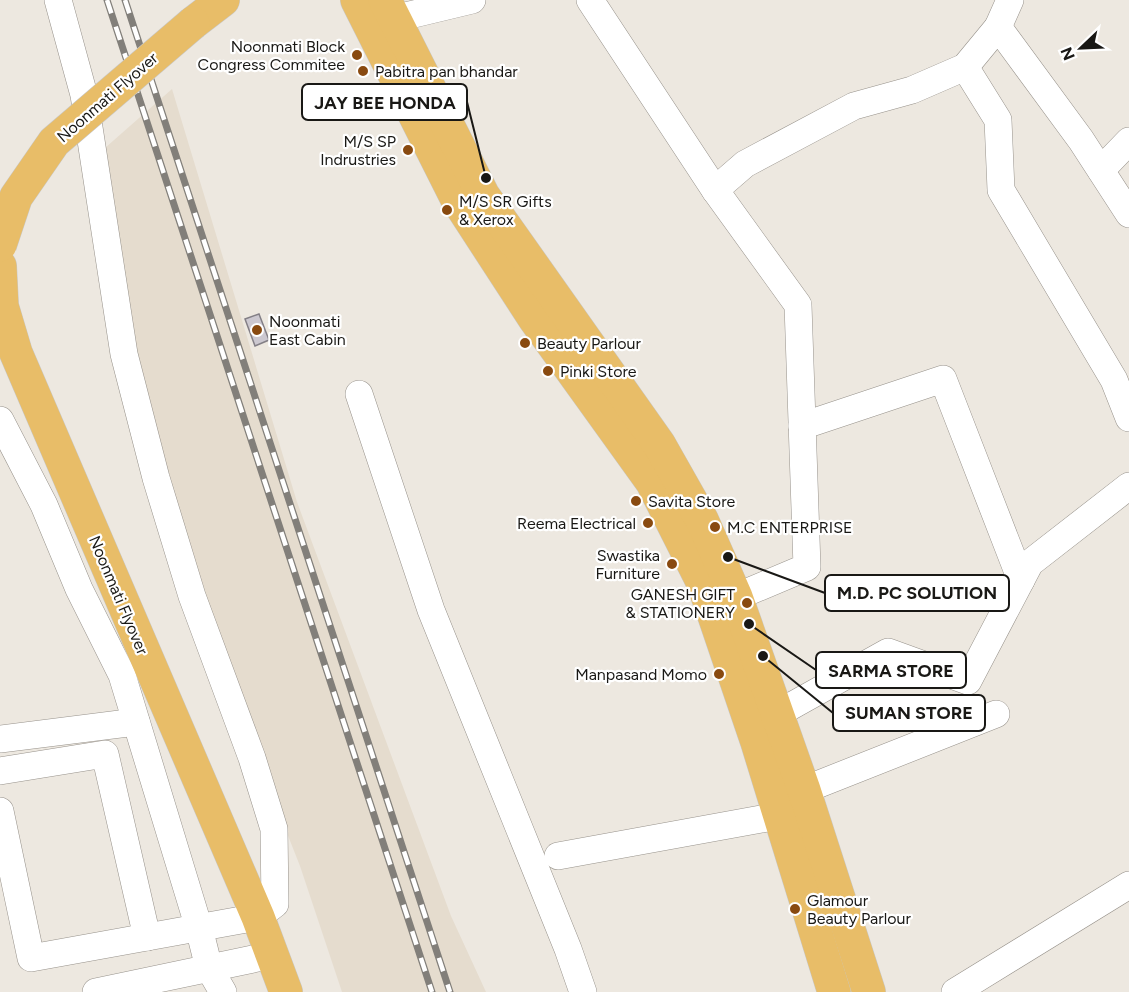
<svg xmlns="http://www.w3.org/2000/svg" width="1129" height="992" font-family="Figtree,sans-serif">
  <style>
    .built { fill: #e5dcce }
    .building { fill: #ccc8d0; stroke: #837f86; stroke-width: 1.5 }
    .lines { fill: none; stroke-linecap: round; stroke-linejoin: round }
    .minor-casing { stroke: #97928b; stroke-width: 28 }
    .major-casing { stroke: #c8c8c7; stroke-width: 34 }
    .minor { stroke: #fff; stroke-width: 27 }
    .major { stroke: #e8bd68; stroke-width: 33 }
    .rail-casing { stroke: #827f7a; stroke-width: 7 }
    .rail { stroke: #fff; stroke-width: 4.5; stroke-dasharray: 14; stroke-linecap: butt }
    .major-bridge-casing { stroke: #c8c8c7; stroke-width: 34; stroke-linecap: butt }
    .major-bridge { stroke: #e8bd68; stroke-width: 33 }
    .poi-dot { fill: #894a10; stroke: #fff; stroke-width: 2 }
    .labels { text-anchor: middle; stroke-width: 4.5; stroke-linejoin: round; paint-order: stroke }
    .poi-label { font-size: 16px; fill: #191815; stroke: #fff; text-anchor: start }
    .street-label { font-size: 16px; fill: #191815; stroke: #fff }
    .leader { fill: none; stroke: #191815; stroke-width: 2 }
    .callout-dot { fill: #191815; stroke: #fff; stroke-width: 2 }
    .callout { fill: #fff; stroke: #191815; stroke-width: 2 }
    .callout-label { font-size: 18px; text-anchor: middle; font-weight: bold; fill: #191815 }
  </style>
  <rect width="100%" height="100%" fill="#ede8e0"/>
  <path class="built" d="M172,89L297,502L451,916L486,992H342L300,866L157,504L97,155Z"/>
  <path class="building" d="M259,314L269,340L255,346L245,319Z"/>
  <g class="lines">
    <defs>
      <g id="minor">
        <path d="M590,0L715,190L745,164L854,106L912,90L965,67L998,27L1081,140L1129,214"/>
        <path d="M393,19L472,0"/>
        <path d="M998,27L1010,0"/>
        <path d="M965,67L998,120L1001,190L1114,380L1129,418"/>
        <path d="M1101,170L1129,141"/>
        <path d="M715,190L798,305L807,567L736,597"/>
        <path d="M359,394L431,610L568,949L583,992"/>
        <path d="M0,420L44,505L79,589L122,675L199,928L209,968L223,992"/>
        <path d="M802,426L943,379L1021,580"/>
        <path d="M777,714L888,652L968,681L1030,563L1129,486"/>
        <path d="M0,739L136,722"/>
        <path d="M0,771L105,754L147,937"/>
        <path d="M804,790L996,714"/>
        <path d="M0,811L31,958L258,917L275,904L274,829L252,758L192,596L156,478L124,354L84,95L58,0"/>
        <path d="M558,856L778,816"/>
        <path d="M96,992L272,955"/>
        <path d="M955,992L1129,885"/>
      </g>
      <g id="major">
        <path d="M357,0L458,201L534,318L652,482L703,583L757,742L834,992"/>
        <path d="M385,0L483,195L659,444L702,520L736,597L804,790L869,992"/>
        <path d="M193,23L223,0"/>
        <path d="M0,266L2,306L16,353L258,917L286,992"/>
      </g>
    </defs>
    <use href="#minor" class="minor-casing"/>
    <use href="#major" class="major-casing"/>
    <use href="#minor" class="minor"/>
    <use href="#major" class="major"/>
    <defs>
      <g id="rail">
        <path d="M107,0L432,992"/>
        <path d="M125,0L450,992"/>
      </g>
    </defs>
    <use href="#rail" class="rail-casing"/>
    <use href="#rail" class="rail"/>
    <defs>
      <path id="major-bridge" d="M0,245L16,197L54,142L193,23"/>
    </defs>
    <use href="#major-bridge" class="major-bridge-casing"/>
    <use href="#major-bridge" class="major-bridge"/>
  </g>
  <g class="poi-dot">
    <circle cx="357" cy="55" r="6"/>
    <circle cx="363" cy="71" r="6"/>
    <circle cx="408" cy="150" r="6"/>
    <circle cx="447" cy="210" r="6"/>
    <circle cx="257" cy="330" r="6"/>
    <circle cx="525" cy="343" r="6"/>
    <circle cx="548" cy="371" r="6"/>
    <circle cx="636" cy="501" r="6"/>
    <circle cx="648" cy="523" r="6"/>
    <circle cx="715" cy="527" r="6"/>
    <circle cx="672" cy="564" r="6"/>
    <circle cx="747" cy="603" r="6"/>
    <circle cx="719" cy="674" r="6"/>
    <circle cx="795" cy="909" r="6"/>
  </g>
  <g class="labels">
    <g class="poi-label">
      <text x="345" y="52" text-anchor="end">Noonmati Block<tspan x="345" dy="18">Congress Commitee</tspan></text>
      <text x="375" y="77">Pabitra pan bhandar</text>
      <text x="396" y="147" text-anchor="end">M/S SP<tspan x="396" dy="18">Indrustries</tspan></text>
      <text x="459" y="207">M/S SR Gifts<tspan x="459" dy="18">&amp; Xerox</tspan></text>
      <text x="269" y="327">Noonmati<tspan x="269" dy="18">East Cabin</tspan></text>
      <text x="537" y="349">Beauty Parlour</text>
      <text x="560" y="377">Pinki Store</text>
      <text x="648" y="507">Savita Store</text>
      <text x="636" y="529" text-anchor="end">Reema Electrical</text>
      <text x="727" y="533">M.C ENTERPRISE</text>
      <text x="660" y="561" text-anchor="end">Swastika<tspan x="660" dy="18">Furniture</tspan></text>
      <text x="735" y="600" text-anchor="end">GANESH GIFT<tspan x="735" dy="18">&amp; STATIONERY</tspan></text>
      <text x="707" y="680" text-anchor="end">Manpasand Momo</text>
      <text x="807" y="906">Glamour<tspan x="807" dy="18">Beauty Parlour</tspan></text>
    </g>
    <g class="street-label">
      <text transform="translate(107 97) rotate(-41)" y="6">Noonmati Flyover</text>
      <text transform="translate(119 595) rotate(67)" y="6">Noonmati Flyover</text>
    </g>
  </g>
  <path class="leader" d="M486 178L467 102M728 557L825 593M749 624L816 670M763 656L833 713"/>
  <g class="callout-dot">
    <circle cx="486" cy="178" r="6"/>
    <circle cx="728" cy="557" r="6"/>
    <circle cx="749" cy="624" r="6"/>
    <circle cx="763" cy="656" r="6"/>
  </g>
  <g class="callout">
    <rect x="302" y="84" width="165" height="36" rx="6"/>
    <rect x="825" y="575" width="184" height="36" rx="6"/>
    <rect x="816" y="652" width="150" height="36" rx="6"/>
    <rect x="833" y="695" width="152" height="36" rx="6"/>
  </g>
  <g class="callout-label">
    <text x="385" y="109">JAY BEE HONDA</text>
    <text x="917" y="599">M.D. PC SOLUTION</text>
    <text x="891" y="677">SARMA STORE</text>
    <text x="909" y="719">SUMAN STORE</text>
  </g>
  <g transform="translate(1081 48) rotate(247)" stroke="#ffffff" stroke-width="4.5" paint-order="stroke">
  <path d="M0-4.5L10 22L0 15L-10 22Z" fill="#191815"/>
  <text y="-9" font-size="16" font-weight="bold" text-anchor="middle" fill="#191815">N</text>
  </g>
</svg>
